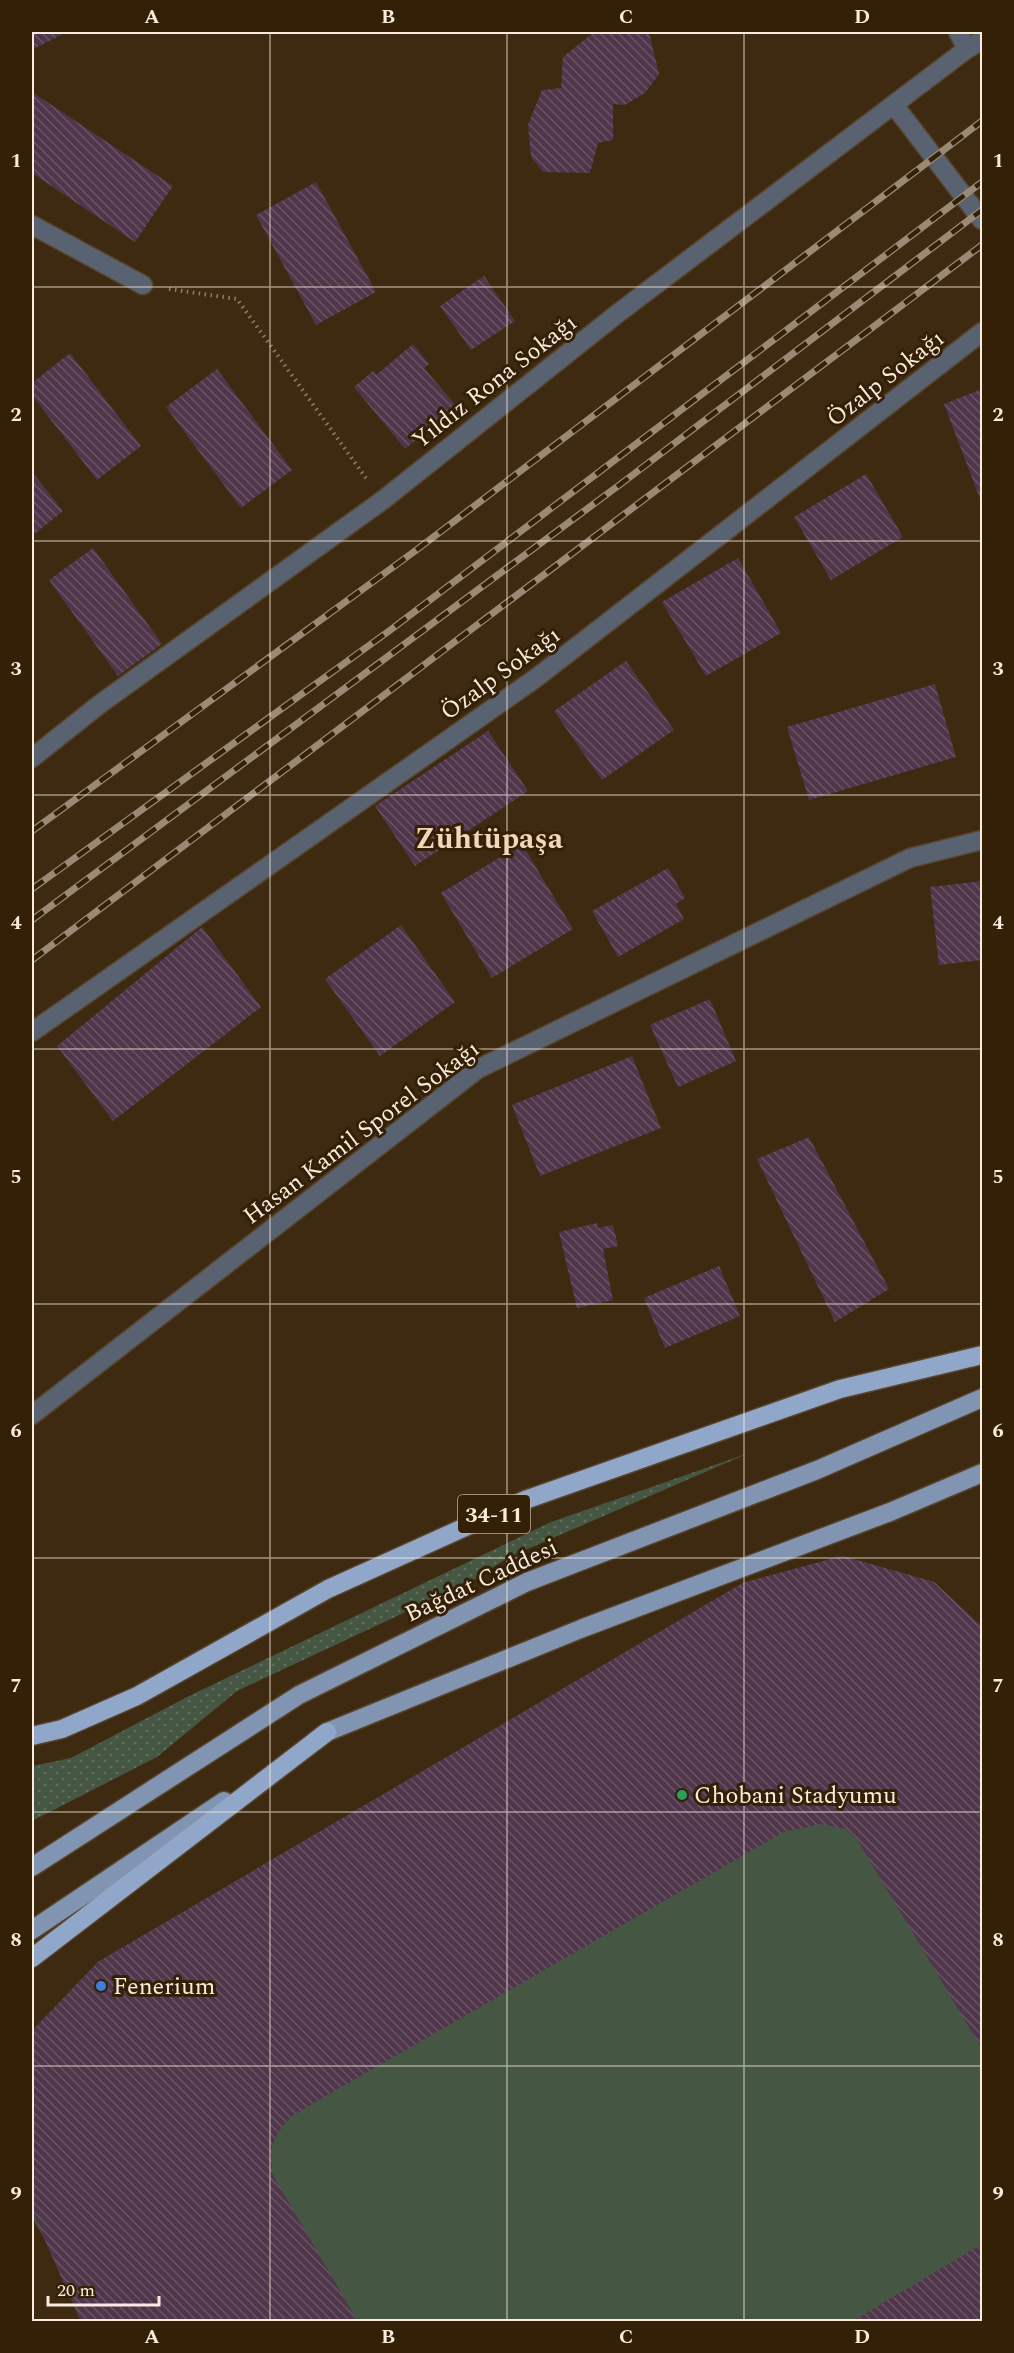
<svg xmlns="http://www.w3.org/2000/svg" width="1014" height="2353" font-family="Spectral,serif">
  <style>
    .grass { fill: url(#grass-dots) }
    .pitch { fill: #455642 }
    .building { fill: url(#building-back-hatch) }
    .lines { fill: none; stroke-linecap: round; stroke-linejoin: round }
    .minor-casing { stroke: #58452e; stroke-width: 21 }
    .major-casing { stroke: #58452e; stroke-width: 21 }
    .highway-casing { stroke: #58452e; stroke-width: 21 }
    .path { stroke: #907f6b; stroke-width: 4; stroke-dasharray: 1.5 4.5; stroke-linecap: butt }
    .minor { stroke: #596270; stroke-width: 18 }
    .major { stroke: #8194b1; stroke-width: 18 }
    .highway { stroke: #91a7ca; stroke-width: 18 }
    .rail-casing { stroke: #9a8975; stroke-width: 7 }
    .rail { stroke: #332007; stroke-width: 4.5; stroke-dasharray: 14; stroke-linecap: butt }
    .grid { fill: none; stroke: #f9ecdd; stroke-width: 1.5; stroke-opacity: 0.55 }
    .leisure-dot { fill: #2e9e5b; stroke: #332007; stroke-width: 2 }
    .shop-dot { fill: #3f7fe0; stroke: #332007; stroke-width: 2 }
    .labels { text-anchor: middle; stroke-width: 6; stroke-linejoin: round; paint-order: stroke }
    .shield { fill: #332007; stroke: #beaf9d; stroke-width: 1.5 }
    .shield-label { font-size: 22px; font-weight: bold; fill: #f9ecdd }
    .street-label { font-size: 24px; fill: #f9ecdd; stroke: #332007 }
    .poi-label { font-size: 24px; fill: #f9ecdd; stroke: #332007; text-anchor: start }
    .district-label { font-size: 30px; font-weight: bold; fill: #f1d7ba; stroke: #332007 }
    .neatline { fill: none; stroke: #f9ecdd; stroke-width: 2 }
    .grid-label { font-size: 20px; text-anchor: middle; font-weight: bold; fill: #f9ecdd }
  </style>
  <defs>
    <pattern id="grass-dots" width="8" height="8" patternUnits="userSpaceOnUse" patternTransform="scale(1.5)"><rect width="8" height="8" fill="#455642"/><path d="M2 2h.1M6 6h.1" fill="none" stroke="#616e5d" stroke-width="1.8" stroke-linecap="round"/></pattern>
    <pattern id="building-back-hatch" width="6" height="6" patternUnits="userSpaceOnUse" patternTransform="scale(1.5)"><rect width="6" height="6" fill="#4f364b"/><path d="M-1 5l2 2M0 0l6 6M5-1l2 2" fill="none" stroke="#695364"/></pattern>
  </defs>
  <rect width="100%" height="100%" fill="#3e2a11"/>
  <path class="grass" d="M749,1453L509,1557L472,1581L237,1691L157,1757L32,1821V1766L71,1758L187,1697L551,1522Z"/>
  <path class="pitch" d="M842,1556L934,1582L982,1627V2321H94L35,2223L32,2211V2031L98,1962L743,1583Z"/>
  <g class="building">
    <path d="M32,32H66L32,50Z"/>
    <path d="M594,32H649L659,74L645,93L625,105L613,104V140L598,143L590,173L543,172L531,157L528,125L542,90L561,88L563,57Z"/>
    <path d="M32,92L173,186L135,242L32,173Z"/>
    <path d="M316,182L376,292L316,325L256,215Z"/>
    <path d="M484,276L515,321L471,350L440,306Z"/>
    <path d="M413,344L429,364L424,368L456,406L405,449L354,387L373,371L376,375Z"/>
    <path d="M70,353L141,446L97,480L32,395V383Z"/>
    <path d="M217,369L292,470L241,508L166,407Z"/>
    <path d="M982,389V504L944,404Z"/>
    <path d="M32,472L63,511L32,536Z"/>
    <path d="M866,474L903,537L831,580L794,517Z"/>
    <path d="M93,548L162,644L118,676L49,580Z"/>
    <path d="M738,558L781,633L706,676L662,602Z"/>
    <path d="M626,661L674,730L602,780L554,711Z"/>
    <path d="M935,684L956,757L809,800L787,727Z"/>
    <path d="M488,731L528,791L415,866L375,806Z"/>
    <path d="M522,844L573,929L492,978L441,893Z"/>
    <path d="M668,868L685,898L676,904L684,919L618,957L592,911Z"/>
    <path d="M982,881V960L939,965L930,887Z"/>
    <path d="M401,925L455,1002L380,1056L325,979Z"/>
    <path d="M202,927L261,1007L113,1121L57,1046Z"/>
    <path d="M710,999L736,1061L678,1087L650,1025Z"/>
    <path d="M632,1056L661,1128L540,1176L512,1105Z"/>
    <path d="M809,1137L889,1289L835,1322L757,1159Z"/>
    <path d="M597,1223L598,1228L613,1225L618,1246L603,1249L613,1300L577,1308L559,1232Z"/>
    <path d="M719,1266L740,1316L665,1348L644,1298Z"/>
    <path d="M842,1556L934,1582L982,1627V2049L858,1841L846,1829L820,1824L784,1832L293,2115L278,2132L271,2150L272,2173L358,2322H81L32,2211V2031L98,1962L743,1583Z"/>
    <path d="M982,2244V2322H851Z"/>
  </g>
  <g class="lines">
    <defs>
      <g id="minor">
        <path d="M958,32L967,49"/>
        <path d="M894,105L982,220"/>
        <path d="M32,225L143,285"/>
        <path d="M32,758L100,704L383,500L617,314L967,49L982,40"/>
        <path d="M32,1032L536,678L982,332"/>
        <path d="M32,1415L478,1069L910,858L982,840"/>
      </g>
      <g id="major">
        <path d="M315,1741L327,1732L583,1628L890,1512L982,1473"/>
        <path d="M32,1867L299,1695L527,1582L817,1470L982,1398"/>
        <path d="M32,1930L224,1801"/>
      </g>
      <g id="highway">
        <path d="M32,1736L62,1729L137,1696L328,1589L525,1500L840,1389L982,1355"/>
        <path d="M32,1958L327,1732"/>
      </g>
    </defs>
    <use href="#minor" class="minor-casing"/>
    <use href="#major" class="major-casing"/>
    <use href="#highway" class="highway-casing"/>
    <path class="path" d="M169,289L237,299L366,478"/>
    <use href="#minor" class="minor"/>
    <use href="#major" class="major"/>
    <use href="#highway" class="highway"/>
    <defs>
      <g id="rail">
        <path d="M32,831L415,551L982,121"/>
        <path d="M32,889L389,631L982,182"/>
        <path d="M32,920L622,483L982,210"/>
        <path d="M32,960L982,245"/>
      </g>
    </defs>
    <use href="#rail" class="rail-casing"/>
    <use href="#rail" class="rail"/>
  </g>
  <path class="grid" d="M270,32V2322M507,32V2322M744,32V2322M32,287H982M32,541H982M32,795H982M32,1049H982M32,1304H982M32,1558H982M32,1812H982M32,2066H982"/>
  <circle class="leisure-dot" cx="682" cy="1795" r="6"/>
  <circle class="shop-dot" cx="101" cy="1986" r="6"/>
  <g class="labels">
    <rect class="shield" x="458" y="1495" width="72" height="38" rx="4.5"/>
    <g class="shield-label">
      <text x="494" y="1522">34-11</text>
    </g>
    <g class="street-label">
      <text transform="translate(885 378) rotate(-38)" y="8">Özalp Sokağı</text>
      <text transform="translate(494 381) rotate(-38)" y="8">Yıldız Rona Sokağı</text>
      <text transform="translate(500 673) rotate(-36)" y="8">Özalp Sokağı</text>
      <text transform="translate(361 1132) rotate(-37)" y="8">Hasan Kamil Sporel Sokağı</text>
      <text transform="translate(481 1580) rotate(-25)" y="8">Bağdat Caddesi</text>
    </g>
    <g class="poi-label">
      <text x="694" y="1803">Chobani Stadyumu</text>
      <text x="113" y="1994">Fenerium</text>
    </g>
    <g class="district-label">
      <text x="489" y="848">Zühtüpaşa</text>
    </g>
  </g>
  <rect width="1014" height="2353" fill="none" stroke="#332007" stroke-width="66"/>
  <path d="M48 2296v9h111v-9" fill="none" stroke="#f9ecdd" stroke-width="3"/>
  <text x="57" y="2296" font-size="18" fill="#f9ecdd" stroke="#332007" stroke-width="4.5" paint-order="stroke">20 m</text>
  <rect x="33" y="33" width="948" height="2287" class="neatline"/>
  <g class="grid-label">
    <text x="152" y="23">A</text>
    <text x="388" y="23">B</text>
    <text x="626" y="23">C</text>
    <text x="862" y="23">D</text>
    <text x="16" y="167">1</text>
    <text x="998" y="167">1</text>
    <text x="16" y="421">2</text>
    <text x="998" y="421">2</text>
    <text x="16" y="675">3</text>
    <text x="998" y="675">3</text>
    <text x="16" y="929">4</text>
    <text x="998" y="929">4</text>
    <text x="16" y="1183">5</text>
    <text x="998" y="1183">5</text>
    <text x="16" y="1437">6</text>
    <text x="998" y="1437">6</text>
    <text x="16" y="1692">7</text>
    <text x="998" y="1692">7</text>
    <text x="16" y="1946">8</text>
    <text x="998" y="1946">8</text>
    <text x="16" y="2200">9</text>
    <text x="998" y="2200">9</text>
    <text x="152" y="2343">A</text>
    <text x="388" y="2343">B</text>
    <text x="626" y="2343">C</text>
    <text x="862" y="2343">D</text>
  </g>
</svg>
